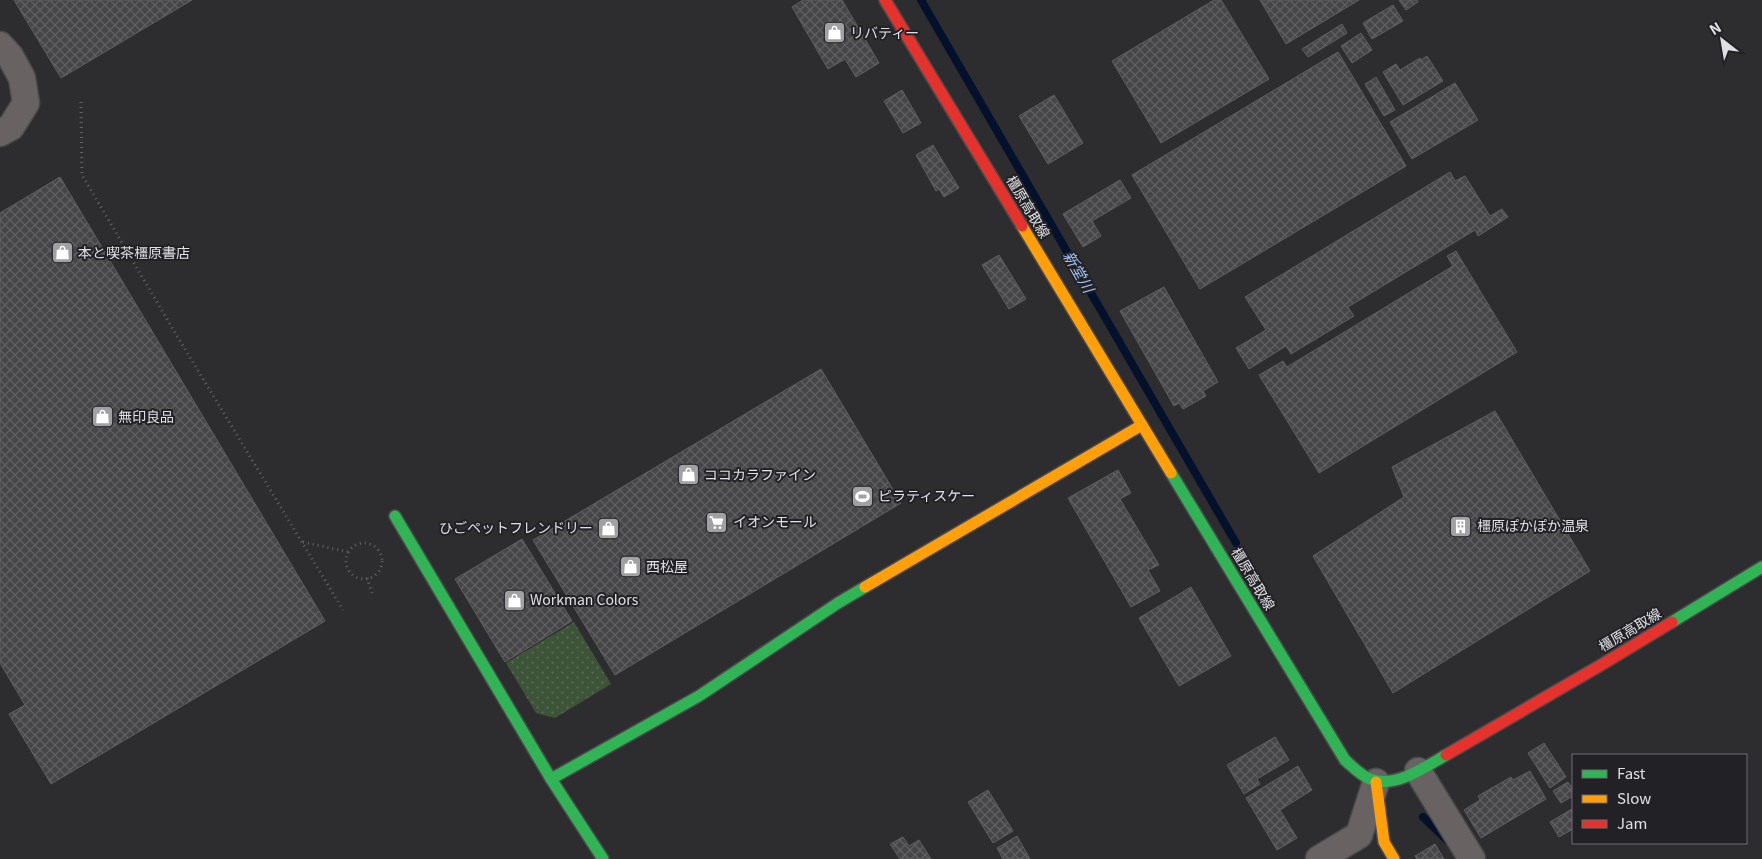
<svg xmlns="http://www.w3.org/2000/svg" width="1762" height="859" font-family="Georgia,'Noto Sans JP',serif">
  <style>
    .park { fill: url(#park-dots) }
    .lines { fill: none; stroke-linecap: round; stroke-linejoin: round }
    .stream { stroke: #04112d; stroke-width: 8 }
    .building { fill: url(#building-cross-hatch); stroke: #5e5e60 }
    .street-casing { stroke: #4a4a4b; stroke-width: 29 }
    .fast-casing { stroke: #4a4a4b; stroke-width: 14 }
    .slow-casing { stroke: #4a4a4b; stroke-width: 14 }
    .jam-casing { stroke: #4a4a4b; stroke-width: 14 }
    .path { stroke: #666263; stroke-width: 3; stroke-dasharray: 1 4; stroke-linecap: butt }
    .street { stroke: #696262; stroke-width: 26 }
    .fast { stroke: #30b455; stroke-width: 11 }
    .slow { stroke: #ff9f0a; stroke-width: 11 }
    .jam { stroke: #e5322d; stroke-width: 11 }
    .labels { text-anchor: middle; stroke-width: 4; stroke-linejoin: round; paint-order: stroke }
    .poi-label { font-size: 14px; fill: #e0e0e3; stroke: #222126; text-anchor: start }
    .street-label { font-size: 14px; fill: #e0e0e3; stroke: #222126 }
    .water-label { font-size: 15px; font-style: italic; fill: #a0c4f5; stroke: #222126 }
  </style>
  <defs>
    <pattern id="park-dots" width="8" height="8" patternUnits="userSpaceOnUse" patternTransform="scale(1.25)"><rect width="8" height="8" fill="#3d5439"/><path d="M2 2h.1M6 6h.1" fill="none" stroke="#596c56" stroke-width="1.8" stroke-linecap="round"/></pattern>
    <pattern id="building-cross-hatch" width="8" height="8" patternUnits="userSpaceOnUse" patternTransform="scale(1.25)"><rect width="8" height="8" fill="#464548"/><path d="M0 0l8 8M0 8l8-8" fill="none" stroke="#606062"/></pattern>
  </defs>
  <rect width="100%" height="100%" fill="#2d2c2f"/>
  <path class="park" d="M574,622L611,684L555,718L536,713L506,663Z"/>
  <g class="lines">
    <g class="stream">
      <path d="M921,0L1236,543"/>
      <path d="M1423,817L1447,840"/>
    </g>
  </g>
  <g class="building">
    <path d="M14,0H192L61,78Z"/>
    <path d="M803,0H842L879,63L856,77L845,59L828,69L792,7Z"/>
    <path d="M1214,0H1221L1269,79L1161,143L1112,61Z"/>
    <path d="M1260,0H1359L1286,44Z"/>
    <path d="M1399,0H1417L1418,2L1406,10Z"/>
    <path d="M1393,5L1403,21L1372,39L1363,23Z"/>
    <path d="M1342,24L1347,33L1308,57L1302,49Z"/>
    <path d="M1361,33L1372,50L1352,63L1341,46Z"/>
    <path d="M1338,52L1406,166L1200,289L1132,175Z"/>
    <path d="M1427,56L1443,81L1403,105L1383,72L1396,64L1400,70L1420,58L1421,60Z"/>
    <path d="M1376,77L1395,110L1384,116L1365,84Z"/>
    <path d="M1455,83L1478,120L1412,159L1390,122Z"/>
    <path d="M902,90L921,123L903,133L884,101Z"/>
    <path d="M1054,95L1083,143L1048,164L1019,116Z"/>
    <path d="M933,145L959,188L944,197L939,189L936,191L916,155Z"/>
    <path d="M1450,172L1455,181L1465,176L1490,216L1502,209L1508,217L1478,236L1475,230L1348,307L1354,316L1291,354L1286,346L1249,369L1236,348L1266,330L1245,297Z"/>
    <path d="M60,177L325,621L51,784L9,714L25,705L0,663V213Z"/>
    <path d="M1120,180L1131,198L1092,221L1101,236L1083,247L1063,214Z"/>
    <path d="M1456,251L1517,352L1319,473L1259,375L1283,361L1287,367L1453,266L1447,256Z"/>
    <path d="M999,255L1026,299L1009,309L982,265Z"/>
    <path d="M1164,287L1218,382L1203,391L1206,396L1183,409L1179,403L1174,406L1120,311Z"/>
    <path d="M821,369L901,503L615,675L533,540Z"/>
    <path d="M1495,411L1590,571L1393,693L1313,556L1404,497L1392,467Z"/>
    <path d="M1118,470L1131,493L1120,499L1159,565L1148,570L1160,591L1131,607L1068,498Z"/>
    <path d="M522,539L572,621L505,662L455,579Z"/>
    <path d="M1191,587L1231,656L1179,686L1139,618Z"/>
    <path d="M1275,737L1289,760L1257,779L1260,784L1244,794L1227,765Z"/>
    <path d="M1544,743L1566,777L1550,788L1528,753Z"/>
    <path d="M1298,766L1312,790L1280,810L1297,838L1277,850L1246,798Z"/>
    <path d="M1530,771L1546,799L1481,838L1464,810L1480,800L1478,796L1511,777L1513,780Z"/>
    <path d="M1568,782L1573,789V796L1561,803L1553,791Z"/>
    <path d="M988,790L1013,831L993,843L968,802Z"/>
    <path d="M1572,809L1573,811V829L1559,837L1550,822Z"/>
    <path d="M1017,836L1030,859H1003L997,848Z"/>
    <path d="M903,837L909,846L919,840L931,859H900L890,844Z"/>
    <path d="M1435,844L1444,859H1417L1415,856Z"/>
  </g>
  <g class="lines">
    <defs>
      <g id="street">
        <path d="M0,45L10,56L22,78L26,103L11,127L0,133"/>
        <path d="M1418,771L1472,859"/>
        <path d="M1319,859L1359,835L1376,782"/>
      </g>
      <g id="fast">
        <path d="M1171,473L1345,760C1353,767 1360,775 1370,779C1395,789 1425,767 1446,755"/>
        <path d="M395,516L551,779"/>
        <path d="M1672,622L1762,567"/>
        <path d="M603,859L551,779L699,696L838,603L865,587"/>
      </g>
      <g id="slow">
        <path d="M1022,226L1171,473"/>
        <path d="M865,587L1142,425"/>
        <path d="M1376,782L1384,842L1394,859"/>
      </g>
      <g id="jam">
        <path d="M885,0L1022,226"/>
        <path d="M1446,755L1601,665L1672,622"/>
      </g>
    </defs>
    <use href="#street" class="street-casing"/>
    <use href="#fast" class="fast-casing"/>
    <use href="#slow" class="slow-casing"/>
    <use href="#jam" class="jam-casing"/>
    <g class="path">
      <path d="M81,102L82,175L177,336L343,610"/>
      <path d="M303,542L348,552"/>
      <circle cx="364" cy="561" r="18"/>
      <path d="M367,578L372,593"/>
    </g>
    <use href="#street" class="street"/>
    <use href="#fast" class="fast"/>
    <use href="#slow" class="slow"/>
    <use href="#jam" class="jam"/>
  </g>
  <defs>
    <symbol id="shop-square" viewBox="-11 -11 22 22"><rect x="-9" y="-9" width="18" height="18" rx="4" fill="#a1a1a4" stroke="#222126"/><path d="M-5-2.5h2.3a2.7 3.5 0 0 1 5.4 0H5L5.5 6h-11ZM-1.5-2.5h3a1.5 2.3 0 0 0-3 0Z" fill="#fff"/></symbol>
    <symbol id="stadium-square" viewBox="-11 -11 22 22"><rect x="-9" y="-9" width="18" height="18" rx="4" fill="#a1a1a4" stroke="#222126"/><path d="M0-5a6.5 5 0 1 0 0 10a6.5 5 0 1 0 0-10ZM-3.5-1.8h7v3.6h-7Z" fill="#fff"/></symbol>
    <symbol id="supermarket-square" viewBox="-11 -11 22 22"><rect x="-9" y="-9" width="18" height="18" rx="4" fill="#a1a1a4" stroke="#222126"/><path d="M-6-5.5h2.5l.6 2H6L4.5 2H-2.5L-4.4-4H-6ZM-1.5 3.2a1.3 1.3 0 1 0 .1 0ZM3 3.2a1.3 1.3 0 1 0 .1 0Z" fill="#fff"/></symbol>
    <symbol id="building-square" viewBox="-11 -11 22 22"><rect x="-9" y="-9" width="18" height="18" rx="4" fill="#a1a1a4" stroke="#222126"/><path d="M-4-6H4V6H1V3H-1V6H-4ZM-2.5-4.3h1.7v1.8h-1.7ZM.8-4.3h1.7v1.8H.8ZM-2.5-1h1.7V.8h-1.7ZM.8-1h1.7V.8H.8Z" fill="#fff"/></symbol>
  </defs>
  <g fill-rule="evenodd">
    <use href="#shop-square" x="822" y="20" width="25" height="25"/>
    <use href="#shop-square" x="50" y="240" width="25" height="25"/>
    <use href="#shop-square" x="90" y="404" width="25" height="25"/>
    <use href="#shop-square" x="676" y="462" width="25" height="25"/>
    <use href="#stadium-square" x="850" y="484" width="25" height="25"/>
    <use href="#supermarket-square" x="704" y="510" width="25" height="25"/>
    <use href="#building-square" x="1448" y="514" width="25" height="25"/>
    <use href="#shop-square" x="596" y="516" width="25" height="25"/>
    <use href="#shop-square" x="618" y="554" width="25" height="25"/>
    <use href="#shop-square" x="502" y="588" width="25" height="25"/>
  </g>
  <g class="labels">
    <g class="poi-label">
      <text x="850" y="38">リバティー</text>
      <text x="78" y="258">本と喫茶橿原書店</text>
      <text x="118" y="422">無印良品</text>
      <text x="704" y="480">ココカラファイン</text>
      <text x="878" y="501">ピラティスケー</text>
      <text x="733" y="527">イオンモール</text>
      <text x="1477" y="531">橿原ぽかぽか温泉</text>
      <text x="593" y="533" text-anchor="end">ひごペットフレンドリー</text>
      <text x="646" y="572">西松屋</text>
      <text x="530" y="605">Workman Colors</text>
    </g>
    <g class="street-label">
      <text transform="translate(1028 207) rotate(59)" y="5">橿原高取線</text>
      <text transform="translate(1253 579) rotate(59)" y="5">橿原高取線</text>
      <text transform="translate(1630 630) rotate(-31)" y="5">橿原高取線</text>
    </g>
    <g class="water-label">
      <text transform="translate(1078 272) rotate(60)" y="5">新堂川</text>
    </g>
  </g>
  <rect x="1572" y="754" width="175" height="90" fill="#222126" stroke="#6e6d72"/>
  <rect x="1582" y="770" width="25" height="8" fill="#30b455" stroke="#6e6d72"/>
  <text x="1617" y="779" font-size="15" fill="#e0e0e3">Fast</text>
  <rect x="1582" y="795" width="25" height="8" fill="#ff9f0a" stroke="#6e6d72"/>
  <text x="1617" y="804" font-size="15" fill="#e0e0e3">Slow</text>
  <rect x="1582" y="820" width="25" height="8" fill="#e5322d" stroke="#6e6d72"/>
  <text x="1617" y="829" font-size="15" fill="#e0e0e3">Jam</text>
  <g transform="translate(1722 40) rotate(329)" stroke="#222126" stroke-width="4" paint-order="stroke">
  <path d="M0-4L9 19L0 12L-9 19Z" fill="#e0e0e3"/>
  <text y="-8" font-size="14" font-weight="bold" text-anchor="middle" fill="#e0e0e3">N</text>
  </g>
</svg>
